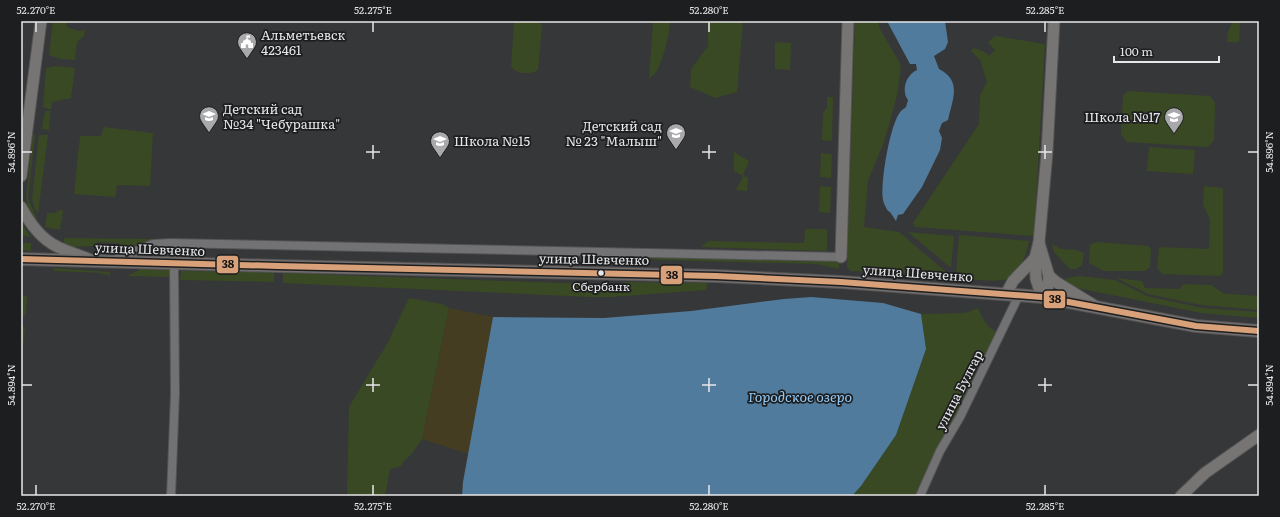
<svg xmlns="http://www.w3.org/2000/svg" width="1280" height="517" font-family="Literata,serif">
  <style>
    .green { fill: #394923 }
    .sand { fill: #443d22 }
    .water { fill: #517b9c }
    .lines { fill: none; stroke-linecap: round; stroke-linejoin: round }
    .street-casing { stroke: #535354; stroke-width: 10 }
    .secondary-casing { stroke: #535354; stroke-width: 13 }
    .primary-casing { stroke: #535354; stroke-width: 14 }
    .street { stroke: #727274; stroke-width: 8 }
    .secondary { stroke: #777474; stroke-width: 11 }
    .primary { stroke: #726d6c; stroke-width: 12 }
    .bus-1-casing { stroke: #1d1e1f; stroke-width: 9 }
    .bus-1 { stroke: #d9a179; stroke-width: 6 }
    .ticks { fill: none; stroke: #e7e7e9; stroke-width: 1.5 }
    .bus-dot { fill: #e7e7e9; stroke: #1d1e1f; stroke-width: 1.5 }
    .labels { text-anchor: middle; stroke-width: 3.5; stroke-linejoin: round; paint-order: stroke }
    .bus-label { font-size: 12px; fill: #e7e7e9; stroke: #1d1e1f }
    .poi-label { font-size: 13px; fill: #e7e7e9; stroke: #1d1e1f; text-anchor: start }
    .street-label { font-size: 13px; fill: #e7e7e9; stroke: #1d1e1f }
    .water-label { font-size: 14px; font-style: italic; fill: #93caf6; stroke: #1d1e1f }
    .line-badge { stroke: #1d1e1f; stroke-width: 1.5 }
    .pale-badge-label { font-size: 11px; text-anchor: middle; font-weight: bold; fill: #111 }
    .neatline { fill: none; stroke: #e7e7e9; stroke-width: 1.5 }
    .ticks-label { font-size: 10px; text-anchor: middle; fill: #e7e7e9 }
  </style>
  <rect width="100%" height="100%" fill="#363738"/>
  <g class="green">
    <path d="M53,21H66L67,27L78,31L85,30L84,36L77,42L75,60L61,59L49,55Z"/>
    <path d="M516,21H539L542,26L538,69L535,72C526,74 516,74 511,66L514,24Z"/>
    <path d="M653,21H670C670,33 663,61 656,72C655,74 651,77 649,79Z"/>
    <path d="M708,21H743L737,92L715,98L690,87L691,69L708,46Z"/>
    <path d="M855,21H878L880,29L901,65L897,96L884,142L868,181L864,227L899,232L951,276L851,271L847,267Z"/>
    <path d="M1233,21L1240,22L1239,42H1227L1228,32Z"/>
    <path d="M995,36L1045,44L1034,236L915,227L913,223L979,124L980,95L987,82L980,60L971,51L974,48L985,52L989,56L995,50L988,42Z"/>
    <path d="M775,42L791,43L790,70L775,69Z"/>
    <path d="M56,66L75,68L71,98L52,102L51,110L43,107L46,68Z"/>
    <path d="M1128,91L1210,96L1215,103L1214,141L1207,147L1127,142L1121,134L1123,96Z"/>
    <path d="M827,97H833L832,141L822,140L823,113L827,107Z"/>
    <path d="M45,111H50L49,130L42,129Z"/>
    <path d="M104,127L153,133L150,186L117,185L115,197L74,194L80,136H101Z"/>
    <path d="M33,134L35,135L28,198L37,219L36,224L28,209L26,198Z"/>
    <path d="M39,135H48L38,214L34,207L32,199Z"/>
    <path d="M1149,147L1195,150L1193,174L1147,171Z"/>
    <path d="M734,152L749,161L743,175L748,178L747,191L736,190L743,176L734,171Z"/>
    <path d="M821,153L832,154L831,178L820,177Z"/>
    <path d="M820,186L831,187L830,213L819,212Z"/>
    <path d="M1204,186L1223,188V273L1220,276L1162,274L1157,268L1159,247L1209,249L1210,219L1203,205Z"/>
    <path d="M60,210L63,211L60,229H54L45,227L47,213H55Z"/>
    <path d="M22,221L24,227L31,237L21,235Z"/>
    <path d="M805,229H827V251L701,247L708,241L804,243Z"/>
    <path d="M908,232L954,236L951,268Z"/>
    <path d="M959,235L1029,241C1027,251 1021,272 1012,277C1001,284 970,279 956,278Z"/>
    <path d="M64,238L157,239L133,246H120L119,243L97,242L96,246L66,247L64,244Z"/>
    <path d="M1096,242L1148,246L1151,249L1150,267L1145,271H1104L1089,263L1090,245Z"/>
    <path d="M21,243H31V251L21,250Z"/>
    <path d="M1052,244L1061,249L1076,250L1084,253L1082,265L1076,269H1070L1054,252Z"/>
    <path d="M650,256L839,261V269L816,264L660,260L650,259Z"/>
    <path d="M54,268L110,272V276L101,273L54,271Z"/>
    <path d="M141,269L169,270V277L127,276Z"/>
    <path d="M181,271L274,272V282L180,280Z"/>
    <path d="M283,273L589,284L590,291L608,292L623,282L707,283L706,290L611,297H590L283,283Z"/>
    <path d="M1080,276L1115,280L1147,296L1203,308L1259,312V318L1201,313L1077,288L1066,283L1065,281L1067,278Z"/>
    <path d="M1116,278L1142,281L1145,288L1180,289L1183,284L1211,285L1224,294H1231L1259,296V310L1201,305L1148,294Z"/>
    <path d="M21,295L27,296L26,314L24,316L21,315Z"/>
    <path d="M409,298L442,304L449,308L422,439L413,452L403,462L401,466L390,469L385,496H347L349,407L388,342Z"/>
    <path d="M978,308C983,319 986,327 997,332L962,409L937,455L916,496H852L861,486L896,435L926,349L921,314L965,313Z"/>
    <path d="M21,326L25,327L21,366Z"/>
  </g>
  <path class="sand" d="M449,308L493,317L468,454L422,439Z"/>
  <g class="water">
    <path d="M887,21H945L948,42L945,49L934,56L939,69C962,81 953,98 948,120L942,123L939,131L942,138L940,150L922,187L903,214L898,215L896,221L890,212L888,211C886,208 884,204 883,200C880,183 890,123 901,111C902,110 905,108 906,107L908,100C901,90 906,75 917,70L916,64H910Z"/>
    <path d="M811,297L883,303L921,314L926,349L896,435L861,486L852,496H462L463,482L493,317L604,318L691,311L784,299Z"/>
  </g>
  <g class="lines">
    <defs>
      <g id="street">
        <path d="M114,260L153,244L170,243L841,257"/>
        <path d="M171,496L175,394L174,264"/>
        <path d="M920,496L940,451L960,417L1019,295"/>
      </g>
      <g id="secondary">
        <path d="M21,176L41,21"/>
        <path d="M21,207C29,222 40,238 56,246C67,252 80,255 91,260"/>
        <path d="M1039,243L1049,276L1048,286L1042,297"/>
        <path d="M841,257L848,21"/>
        <path d="M1035,258L1036,279L1042,297"/>
        <path d="M1049,276L1056,282L1095,306"/>
        <path d="M1006,294L1013,281L1035,258L1039,242L1047,153L1054,21"/>
        <path d="M1181,496L1205,473L1259,435"/>
      </g>
      <path id="primary" d="M21,259L278,266L716,276L841,282L1042,297L1196,326L1259,331"/>
    </defs>
    <use href="#street" class="street-casing"/>
    <use href="#secondary" class="secondary-casing"/>
    <use href="#primary" class="primary-casing"/>
    <use href="#street" class="street"/>
    <use href="#secondary" class="secondary"/>
    <use href="#primary" class="primary"/>
    <defs>
      <path id="bus-1" d="M21,259L278,266L716,276L841,282L1042,297L1196,326L1259,331"/>
    </defs>
    <use href="#bus-1" class="bus-1-casing"/>
    <use href="#bus-1" class="bus-1"/>
  </g>
  <path class="ticks" d="M36,22V32M373,22V32M709,22V32M1045,22V32M373,145V159M709,145V159M1045,145V159M22,152H32M366,152H380M702,152H716M1038,152H1052M1248,152H1258M373,378V392M709,378V392M1045,378V392M22,385H32M366,385H380M702,385H716M1038,385H1052M1248,385H1258M36,485V495M373,485V495M709,485V495M1045,485V495"/>
  <defs>
    <symbol id="civic-pin" viewBox="-11 -11 22 30"><path d="M0 17L-7.5 6A9.5 9.5 0 1 1 7.5 6Z" fill="#a9a9ab" stroke="#1d1e1f"/><path d="M-.6-6.5H3V-4.5H.6V-3L4-1V1h2V6H-6V1h2V-1L-.6-3ZM-1.2 2.5V6h2.4V2.5Z" fill="#fff"/></symbol>
    <symbol id="school-pin" viewBox="-11 -11 22 30"><path d="M0 17L-7.5 6A9.5 9.5 0 1 1 7.5 6Z" fill="#a9a9ab" stroke="#1d1e1f"/><path d="M0-5L7-2L0 1L-7-2ZM-4 1L0 2.5L4 1V4Q0 6-4 4Z" fill="#fff"/></symbol>
  </defs>
  <g fill-rule="evenodd">
    <use href="#civic-pin" x="236" y="31" width="22" height="30"/>
    <use href="#school-pin" x="198" y="105" width="22" height="30"/>
    <use href="#school-pin" x="1163" y="106" width="22" height="30"/>
    <use href="#school-pin" x="665" y="122" width="22" height="30"/>
    <use href="#school-pin" x="429" y="130" width="22" height="30"/>
  </g>
  <circle class="bus-dot" cx="601" cy="273" r="3.5"/>
  <g class="labels">
    <g class="bus-label">
      <text x="601" y="291">Сбербанк</text>
    </g>
    <g class="poi-label">
      <text x="261" y="40">Альметьевск<tspan x="261" dy="15">423461</tspan></text>
      <text x="223" y="114">Детский сад<tspan x="223" dy="15">№34 "Чебурашка"</tspan></text>
      <text x="1160" y="122" text-anchor="end">Школа №17</text>
      <text x="662" y="131" text-anchor="end">Детский сад<tspan x="662" dy="15">№ 23 "Малыш"</tspan></text>
      <text x="454" y="146">Школа №15</text>
    </g>
    <g class="street-label">
      <text transform="translate(150 249) rotate(2)" y="5">улица Шевченко</text>
      <text transform="translate(594 259) rotate(1)" y="5">улица Шевченко</text>
      <text transform="translate(918 273) rotate(4)" y="5">улица Шевченко</text>
      <text transform="translate(959 390) rotate(-63)" y="5">улица Булгар</text>
    </g>
    <g class="water-label">
      <text x="800" y="402">Городское озеро</text>
    </g>
  </g>
  <g class="line-badge">
    <rect x="216" y="255" width="23" height="19" rx="4" fill="#d9a179"/>
    <rect x="660" y="265" width="23" height="20" rx="4" fill="#d9a179"/>
    <rect x="1043" y="290" width="23" height="19" rx="4" fill="#d9a179"/>
  </g>
  <g class="pale-badge-label">
    <text x="228" y="268">38</text>
    <text x="672" y="279">38</text>
    <text x="1055" y="303">38</text>
  </g>
  <rect width="1280" height="517" fill="none" stroke="#1d1e1f" stroke-width="44"/>
  <path d="M1114 56v6h105v-6" fill="none" stroke="#e7e7e9" stroke-width="2"/>
  <text x="1120" y="56" font-size="12" fill="#e7e7e9" stroke="#1d1e1f" stroke-width="3" paint-order="stroke">100 m</text>
  <rect x="22" y="22" width="1236" height="473" class="neatline"/>
  <g class="ticks-label">
    <text x="36" y="14">52.270°E</text>
    <text x="373" y="14">52.275°E</text>
    <text x="709" y="14">52.280°E</text>
    <text x="1045" y="14">52.285°E</text>
    <text transform="translate(11 152) rotate(-90)" y="4">54.896°N</text>
    <text transform="translate(1269 152) rotate(-90)" y="4">54.896°N</text>
    <text transform="translate(11 385) rotate(-90)" y="4">54.894°N</text>
    <text transform="translate(1269 385) rotate(-90)" y="4">54.894°N</text>
    <text x="36" y="510">52.270°E</text>
    <text x="373" y="510">52.275°E</text>
    <text x="709" y="510">52.280°E</text>
    <text x="1045" y="510">52.285°E</text>
  </g>
</svg>
